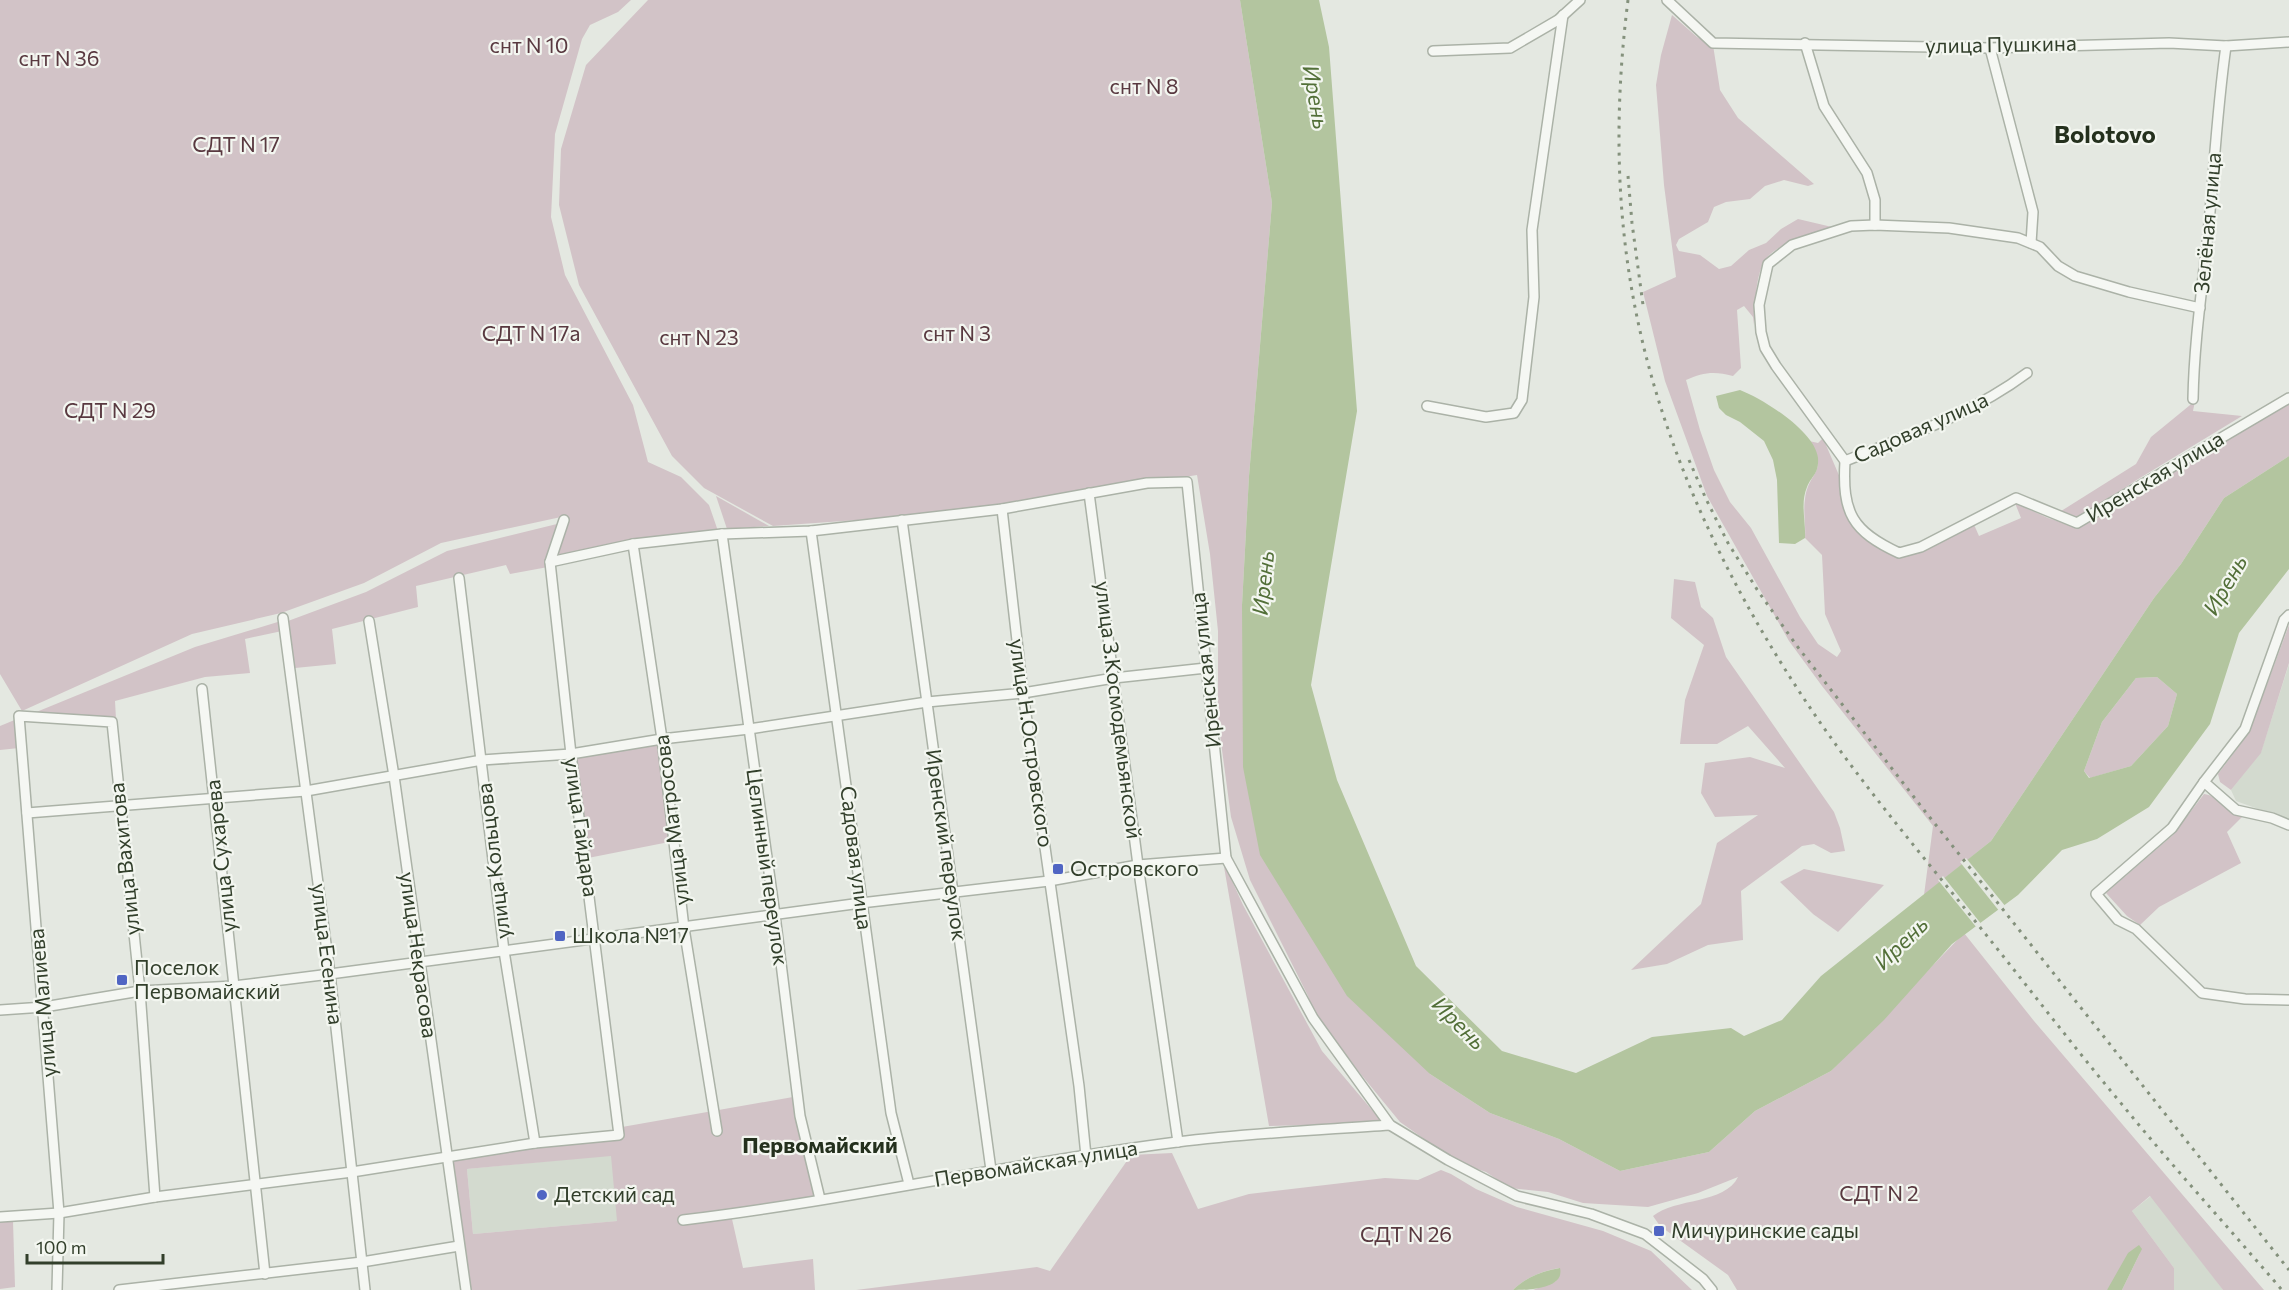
<svg xmlns="http://www.w3.org/2000/svg" width="2289" height="1290" font-family="Commissioner,sans-serif">
  <style>
    .built { fill: #d3dacf }
    .green { fill: #d2c3c7; fill-rule: evenodd }
    .water { fill: #b3c59f; fill-rule: evenodd }
    .pier { fill: #e4e8e1 }
    .lines { fill: none; stroke-linecap: round; stroke-linejoin: round }
    .street-casing { stroke: #abb2a7; stroke-width: 12 }
    .street { stroke: #f5f7f3; stroke-width: 9 }
    .rail { stroke: #84917c; stroke-width: 3; stroke-dasharray: 3 6; stroke-linecap: butt }
    .poi-dot { fill: #5065c3; stroke: #f3f6f0; stroke-width: 2 }
    .labels { text-anchor: middle; stroke-width: 4.5; stroke-linejoin: round; paint-order: stroke }
    .street-label { font-size: 21px; fill: #323f2b; stroke: #f3f6f0 }
    .park-label { font-size: 21px; fill: #593940; stroke: #f3f6f0 }
    .poi-label { font-size: 21px; fill: #323f2b; stroke: #f3f6f0; text-anchor: start }
    .water-label { font-size: 22px; font-style: italic; fill: #526f38; stroke: #f3f6f0 }
    .neighbourhood-label { font-size: 22px; font-weight: bold; fill: #24301d; stroke: #f3f6f0 }
    .quarter-label { font-size: 24px; font-weight: bold; fill: #24301d; stroke: #f3f6f0 }
  </style>
  <rect width="100%" height="100%" fill="#e4e8e1"/>
  <g class="built">
    <path d="M2289,664V820L2236,801L2231,790L2261,752Z"/>
    <path d="M612,1155L618,1221L473,1234L467,1169Z"/>
    <path d="M2151,1196L2215,1279L2223,1290H2174V1268L2132,1211Z"/>
  </g>
  <g class="green">
    <path d="M0,0H631L618,12L590,25L582,39L555,134L551,217L565,275L633,405L648,462L681,477L709,505L718,531L632,541L556,556L568,517H561L441,543L364,583L281,613L192,634L22,711L0,674Z"/>
    <path d="M648,0H1240L1272,203L1249,476L1242,605L1430,1074L1490,1113L1559,1139L1620,1171L1709,1152L1755,1111L1831,1071L1964,933L2034,1021L2264,1290H2223L2150,1196L2132,1211L2174,1268V1290H2122L2140,1253L2107,1290H1737L1728,1275L1660,1226L1653,1216C1675,1198 1725,1204 1738,1177L1698,1193L1648,1207L1583,1203L1548,1192L1510,1188L1486,1172L1457,1162L1400,1122L1359,1072L1312,1009L1308,996L1250,880L1231,817L1218,720V631L1210,554L1197,475L1001,506L900,517L773,526L704,488L672,456L579,285L559,205L561,149L586,65Z"/>
    <path d="M1672,15L1697,37L1713,45L1720,90L1738,118L1814,184L1808,186L1784,180L1765,186L1750,199L1726,202L1714,207L1708,222L1679,239L1676,245L1679,251L1700,255L1719,269L1731,266L1749,250L1766,243L1781,229L1798,219L1832,227C1814,234 1776,243 1765,260C1755,276 1755,307 1754,325L1753,317L1744,306L1737,310L1741,368L1733,376C1715,371 1703,372 1686,380L1700,430L1714,470L1730,502L1751,528L1800,617L1818,644L1837,657L1841,651L1825,614L1822,555L1805,538C1806,525 1803,512 1805,499C1809,469 1829,475 1809,441L1818,443L1823,438L1841,480L1845,508L1853,525L1875,546L1899,556L1972,520L1979,536L2021,518L2015,503L2048,518L2076,527L2289,399V456L2224,498L2181,564L2154,598L1991,841L1924,895L1933,826L1822,686L1789,641L1707,496L1665,381L1643,292L1676,277L1664,185L1656,85L1661,55Z"/>
    <path d="M2195,401L2193,411L2242,416L2135,481L2076,520L2058,513L2136,464L2151,437Z"/>
    <path d="M716,496L769,526L727,529Z"/>
    <path d="M561,523L548,567L510,574L506,565L416,586L418,607L332,629L336,664L295,668L288,621L366,592L447,551Z"/>
    <path d="M1674,579L1695,582L1701,607L1713,618L1726,657L1834,812L1840,828L1845,851L1831,853L1814,844L1802,846L1741,891L1743,940L1708,945L1667,964L1631,970L1701,904L1717,843L1758,815L1715,817L1701,793L1705,763L1750,757L1785,768L1748,726L1717,744H1680L1685,700L1704,645L1671,618Z"/>
    <path d="M281,621L282,631L245,639L250,673L205,677L115,701L116,719L29,715L195,647Z"/>
    <path d="M2289,625V663L2261,753L2231,790L2220,782L2218,774L2249,733Z"/>
    <path d="M2157,677L2177,694L2168,726L2131,766L2090,778L2084,771L2102,722L2136,678Z"/>
    <path d="M17,719L19,748L0,750V726Z"/>
    <path d="M659,742L669,842L588,858L575,757Z"/>
    <path d="M2204,794C2219,796 2227,812 2243,816L2227,832L2241,863L2159,907L2140,925L2127,916L2106,893L2173,835Z"/>
    <path d="M1223,861L1243,905L1322,1051L1383,1123L1269,1126Z"/>
    <path d="M1804,869L1884,885L1838,932L1813,914L1780,882Z"/>
    <path d="M793,1097L817,1197L683,1224L732,1219L743,1268L813,1259L815,1290H464L445,1159L535,1147L624,1139L622,1127ZM611,1156L617,1221L473,1234L467,1169Z"/>
    <path d="M1172,1153L1198,1209L1249,1194L1385,1178L1418,1180L1441,1170L1451,1174L1476,1189L1517,1207L1603,1231L1651,1251L1692,1290H1533L1556,1281L1559,1268C1542,1271 1526,1277 1513,1290H856L1037,1267L1050,1271L1131,1155Z"/>
    <path d="M0,1221H13L15,1287L0,1289Z"/>
  </g>
  <g class="water">
    <path d="M1240,0H1319L1329,47L1357,411L1311,685L1337,780L1416,966L1502,1051L1576,1073L1652,1037L1731,1028L1744,1036L1782,1020L1821,976L1991,841L2154,598L2181,564L2224,498L2289,456V569L2239,633L2210,724L2149,807L2097,839L2062,850L2018,895L1952,944L1884,1020L1831,1071L1755,1111L1709,1152L1620,1171L1559,1139L1490,1113L1430,1074L1347,996L1260,855L1243,767L1242,605L1249,476L1272,203ZM2157,677L2177,694L2168,726L2131,766L2089,778L2084,771L2102,722L2136,678Z"/>
    <path d="M1740,390C1763,399 1815,431 1818,458C1819,474 1812,475 1807,487C1800,503 1806,522 1805,538L1795,544L1779,543L1777,480L1773,460L1764,441L1740,422L1726,415L1719,408L1716,396Z"/>
    <path d="M2139,1245L2142,1249L2140,1253L2122,1290H2107L2128,1253Z"/>
    <path d="M1560,1268C1565,1289 1527,1290 1513,1290C1526,1277 1542,1271 1560,1268Z"/>
  </g>
  <g class="pier">
    <path d="M1966,858L2006,907L2000,912L1960,862Z"/>
    <path d="M1943,876L1982,925L1977,928L1938,880Z"/>
  </g>
  <g class="lines">
    <defs>
      <g id="street">
        <path d="M1667,0L1713,43L1990,48L2169,43L2226,46L2289,42"/>
        <path d="M1805,43L1824,106L1867,173L1875,200V225"/>
        <path d="M1990,48L2033,212L2031,243"/>
        <path d="M1433,51L1510,48L1558,20L1580,0"/>
        <path d="M2200,308L2129,292L2075,276L2058,266L2040,247L2018,238L1949,228L1875,225L1851,226L1792,245L1768,264L1759,305L1761,332L1765,348L1776,366L1845,461C1842,513 1852,531 1899,553L1921,547L2016,498L2077,523L2289,398"/>
        <path d="M2193,399C2194,344 2202,289 2208,234C2214,171 2217,109 2226,46"/>
        <path d="M1427,406L1486,417L1514,413L1522,400L1534,297L1532,230L1563,15"/>
        <path d="M1845,461C1908,436 1972,414 2027,373"/>
        <path d="M1089,493L1138,865L1178,1142"/>
        <path d="M1002,509L1023,693L1079,1086L1086,1156"/>
        <path d="M902,520L991,1170"/>
        <path d="M811,531L891,1113L909,1184"/>
        <path d="M722,534L775,915L800,1116L820,1199"/>
        <path d="M633,544L662,739L684,928L717,1131"/>
        <path d="M550,562L633,544L722,534L811,531L1002,509L1147,483L1187,482L1226,858L1313,1018L1390,1125L1448,1160L1517,1196L1591,1214L1645,1234L1703,1279L1712,1290"/>
        <path d="M459,578L504,951L535,1143"/>
        <path d="M2289,615L2284,620L2245,729L2204,782L2172,828L2096,894L2118,920L2136,929L2202,993L2245,999L2289,1000"/>
        <path d="M283,618L330,974L365,1290"/>
        <path d="M369,621L394,776L466,1290"/>
        <path d="M202,689L265,1274"/>
        <path d="M2204,782L2236,810L2272,818L2289,825"/>
        <path d="M27,813L306,791L482,760L571,754L662,739L749,729L927,702L1023,693L1114,678L1206,668"/>
        <path d="M0,1010L44,1007L140,991L234,986L330,974L861,903L1049,881L1138,865L1226,858"/>
        <path d="M0,1217L59,1213L155,1197L352,1172L535,1143L619,1135L571,754L550,562L564,520"/>
        <path d="M683,1220C849,1200 1012,1163 1177,1142C1248,1133 1320,1130 1390,1125"/>
        <path d="M57,1290L59,1213L19,716L112,722L140,991L155,1197"/>
        <path d="M119,1290L362,1262L459,1246"/>
      </g>
    </defs>
    <use href="#street" class="street-casing"/>
    <use href="#street" class="street"/>
    <g class="rail">
      <path d="M1628,0C1616,95 1615,190 1631,285C1657,441 1728,588 1817,718C1868,792 1927,861 1983,931C2029,988 2073,1046 2120,1102C2172,1166 2228,1227 2282,1290"/>
      <path d="M1628,176L1632,223L1643,305"/>
      <path d="M1689,460L1706,499L1728,543L1758,591L1797,646L1924,810L2289,1270"/>
    </g>
  </g>
  <g class="poi-dot">
    <rect x="1052" y="863" width="12" height="12" rx="3"/>
    <rect x="554" y="930" width="12" height="12" rx="3"/>
    <rect x="116" y="974" width="12" height="12" rx="3"/>
    <circle cx="542" cy="1195" r="6"/>
    <rect x="1653" y="1225" width="12" height="12" rx="3"/>
  </g>
  <g class="labels">
    <g class="street-label">
      <text transform="translate(2001 45) rotate(-1)" y="7">улица Пушкина</text>
      <text transform="translate(2208 223) rotate(-85)" y="7">Зелёная улица</text>
      <text transform="translate(1921 428) rotate(-24)" y="7">Садовая улица</text>
      <text transform="translate(2155 477) rotate(-31)" y="7">Иренская улица</text>
      <text transform="translate(1206 670) rotate(-96)" y="7">Иренская улица</text>
      <text transform="translate(1118 710) rotate(83)" y="7">улица З.Космодемьянской</text>
      <text transform="translate(1031 743) rotate(82)" y="7">улица Н.Островского</text>
      <text transform="translate(672 820) rotate(-97)" y="7">улица Матросова</text>
      <text transform="translate(581 827) rotate(82)" y="7">улица Гайдара</text>
      <text transform="translate(946 845) rotate(82)" y="7">Иренский переулок</text>
      <text transform="translate(221 856) rotate(-96)" y="7">улица Сухарева</text>
      <text transform="translate(856 858) rotate(83)" y="7">Садовая улица</text>
      <text transform="translate(125 859) rotate(-96)" y="7">улица Вахитова</text>
      <text transform="translate(494 861) rotate(-97)" y="7">улица Кольцова</text>
      <text transform="translate(767 867) rotate(82)" y="7">Целинный переулок</text>
      <text transform="translate(327 954) rotate(83)" y="7">улица Есенина</text>
      <text transform="translate(418 955) rotate(82)" y="7">улица Некрасова</text>
      <text transform="translate(43 1003) rotate(-95)" y="7">улица Малиева</text>
      <text transform="translate(1036 1164) rotate(-9)" y="7">Первомайская улица</text>
    </g>
    <g class="park-label">
      <text x="529" y="53">снт N 10</text>
      <text x="59" y="66">снт N 36</text>
      <text x="1144" y="94">снт N 8</text>
      <text x="236" y="152">СДТ N 17</text>
      <text x="531" y="341">СДТ N 17а</text>
      <text x="957" y="341">снт N 3</text>
      <text x="699" y="345">снт N 23</text>
      <text x="110" y="418">СДТ N 29</text>
      <text x="1879" y="1201">СДТ N 2</text>
      <text x="1406" y="1242">СДТ N 26</text>
    </g>
    <g class="poi-label">
      <text x="1070" y="876">Островского</text>
      <text x="572" y="943">Школа №17</text>
      <text x="134" y="975">Поселок<tspan x="134" dy="24">Первомайский</tspan></text>
      <text x="554" y="1202">Детский сад</text>
      <text x="1671" y="1238">Мичуринские сады</text>
    </g>
    <g class="water-label">
      <text transform="translate(1316 97) rotate(80)" y="8">Ирень</text>
      <text transform="translate(1263 583) rotate(-84)" y="8">Ирень</text>
      <text transform="translate(2225 585) rotate(-60)" y="8">Ирень</text>
      <text transform="translate(1901 943) rotate(-44)" y="8">Ирень</text>
      <text transform="translate(1459 1023) rotate(45)" y="8">Ирень</text>
    </g>
    <g class="neighbourhood-label">
      <text x="820" y="1153">Первомайский</text>
    </g>
    <g class="quarter-label">
      <text x="2105" y="143">Bolotovo</text>
    </g>
  </g>
  <path d="M27 1254v9h136v-9" fill="none" stroke="#323f2b" stroke-width="3"/>
  <text x="36" y="1254" font-size="18" fill="#323f2b" stroke="#f3f6f0" stroke-width="4.5" paint-order="stroke">100 m</text>
</svg>
